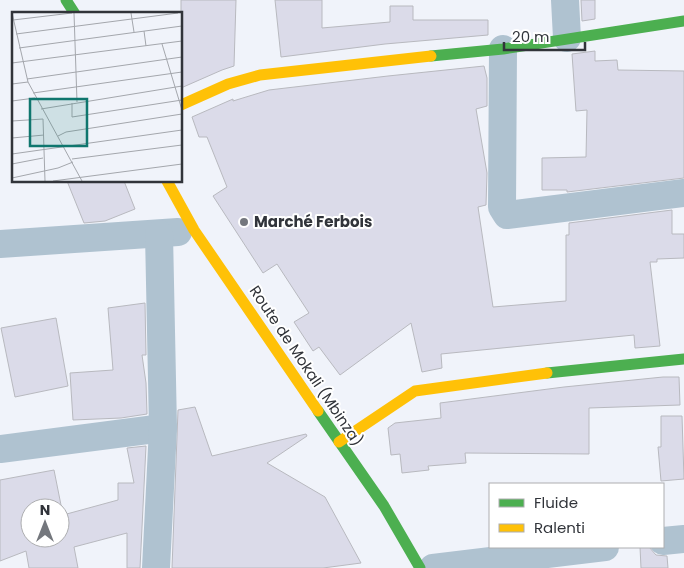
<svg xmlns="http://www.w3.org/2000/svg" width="684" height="568" font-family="Poppins,sans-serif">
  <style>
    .building { fill: #dbdbe9; stroke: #b8b9bf; fill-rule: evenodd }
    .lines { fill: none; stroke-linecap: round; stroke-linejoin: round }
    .street { stroke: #afc2d0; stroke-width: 28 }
    .fast { stroke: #4caf50; stroke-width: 11 }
    .slow { stroke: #ffc107; stroke-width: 11 }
    .poi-dot { fill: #74777d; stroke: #fff; stroke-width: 2 }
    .labels { text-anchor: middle; stroke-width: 4; stroke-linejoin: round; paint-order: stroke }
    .poi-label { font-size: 15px; font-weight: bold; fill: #31343a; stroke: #fff; text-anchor: start }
    .street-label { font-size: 15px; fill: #31343a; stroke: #fff }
    .inset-road { fill: none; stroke: #a4a7ad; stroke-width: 1 }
    .view { fill: #0f766e; fill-opacity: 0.15; stroke: #0f766e; stroke-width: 2.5 }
    .inset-edge { fill: none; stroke: #31343a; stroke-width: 2.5 }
  </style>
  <rect width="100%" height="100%" fill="#f0f3fa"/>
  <g class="building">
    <path d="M181,0H236L234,66L222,70L181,88Z"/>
    <path d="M275,0H322V28L390,22V6H413V20H488V35L385,44L281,57Z"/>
    <path d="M581,0H595V19L582,21Z"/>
    <path d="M595,51V61L617,60L618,70L684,71V178L567,192V190H542V158L586,157L587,110L576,111L572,54Z"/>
    <path d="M484,66L487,78V106L476,109L487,173L486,205L478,207L493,307L566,301V235H569V223L672,210V234H684V258L657,259V262H650L660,346L635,348L634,335L441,354L442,368L422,372L411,323L340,375L319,347L313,351L294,322L309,313L277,264L263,273L213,196L227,187L207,137H199L192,117L233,99V101L269,90L388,76Z"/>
    <path d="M67,181H124L135,209L105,221L84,223Z"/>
    <path d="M145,303L146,355H142L146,383L147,414L121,418L73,420L70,373L113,370L108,308Z"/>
    <path d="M56,318L68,386L15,397L1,328Z"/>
    <path d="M663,377H679L680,405L589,408V454L465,453L466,463L428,466L429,470L402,473L400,454L391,455L388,428L395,423L441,418L440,403L564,387Z"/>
    <path d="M195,407L212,456L306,434L307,436L267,463L325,497L361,563L323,568H172L178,410Z"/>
    <path d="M661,416H682L684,479L661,481L658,447H661Z"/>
    <path d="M146,446L140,568H127V533L74,547L78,568H29L26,551L0,561V480L54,470L63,515L118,500V483H134L127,448ZM30,508H60V538H30Z"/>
    <path d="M640,547H649L656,555L667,556L668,568H641Z"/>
  </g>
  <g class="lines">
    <g class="street">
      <path d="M565,0L567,38"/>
      <path d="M503,49L502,207L507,215L684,193"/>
      <path d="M0,244L178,232"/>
      <path d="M0,449L163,428"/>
      <path d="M663,541L684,539"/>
      <path d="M156,568L163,428L159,234"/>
      <path d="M433,568L605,547"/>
    </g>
    <g class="fast">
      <path d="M66,0L75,14"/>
      <path d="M431,56L503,49L684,21"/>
      <path d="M547,373L684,359"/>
      <path d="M318,411L384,506L420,568"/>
    </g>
    <g class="slow">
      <path d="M181,105L228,84L260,75L431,56"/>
      <path d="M167,181L194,230L318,411"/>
      <path d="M339,442L415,391L547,373"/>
    </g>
  </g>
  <circle class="poi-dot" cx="244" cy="222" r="5"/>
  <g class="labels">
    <g class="poi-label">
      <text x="254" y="227">Marché Ferbois</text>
    </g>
    <g class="street-label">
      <text transform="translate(306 366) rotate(56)" y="5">Route de Mokali (Mbinza)</text>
    </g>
  </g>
  <g transform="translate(12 12)">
    <rect width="170" height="170" fill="#f0f3fa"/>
    <path class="inset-road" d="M0,1L16,70L70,169M62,1L65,90M119,1L122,20M1,8L60,1M132,19L134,34M4,22L166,1M150,32L170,98M7,36L170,14M0,51L170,29M15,67L170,45M0,72L16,70M21,81L170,60M0,89L23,86M60,91V105L170,88M29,97L170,74M31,107L33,169M0,109L31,107M46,124L54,120L170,102M0,126L32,123M0,142L170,118M60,147L170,133M0,152L31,146M0,166L46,156L61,150M41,169L170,152"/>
    <path class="view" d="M18,87H75V134H18Z"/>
    <rect width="170" height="170" class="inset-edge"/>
  </g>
  <rect x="489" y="483" width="175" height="65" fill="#ffffff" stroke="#adaeb0"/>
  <rect x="499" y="499" width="25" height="8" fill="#4caf50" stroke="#adaeb0"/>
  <text x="534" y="508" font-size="15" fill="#31343a">Fluide</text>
  <rect x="499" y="524" width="25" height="8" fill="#ffc107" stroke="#adaeb0"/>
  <text x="534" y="533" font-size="15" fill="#31343a">Ralenti</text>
  <g transform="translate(45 523)"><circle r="24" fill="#ffffff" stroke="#adaeb0"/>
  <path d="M0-4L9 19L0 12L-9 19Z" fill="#74777d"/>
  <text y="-8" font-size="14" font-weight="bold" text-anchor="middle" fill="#31343a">N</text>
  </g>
  <path d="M504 42v8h81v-8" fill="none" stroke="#31343a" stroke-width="2.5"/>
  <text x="512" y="42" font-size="15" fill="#31343a" stroke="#ffffff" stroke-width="4" paint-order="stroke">20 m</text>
</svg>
